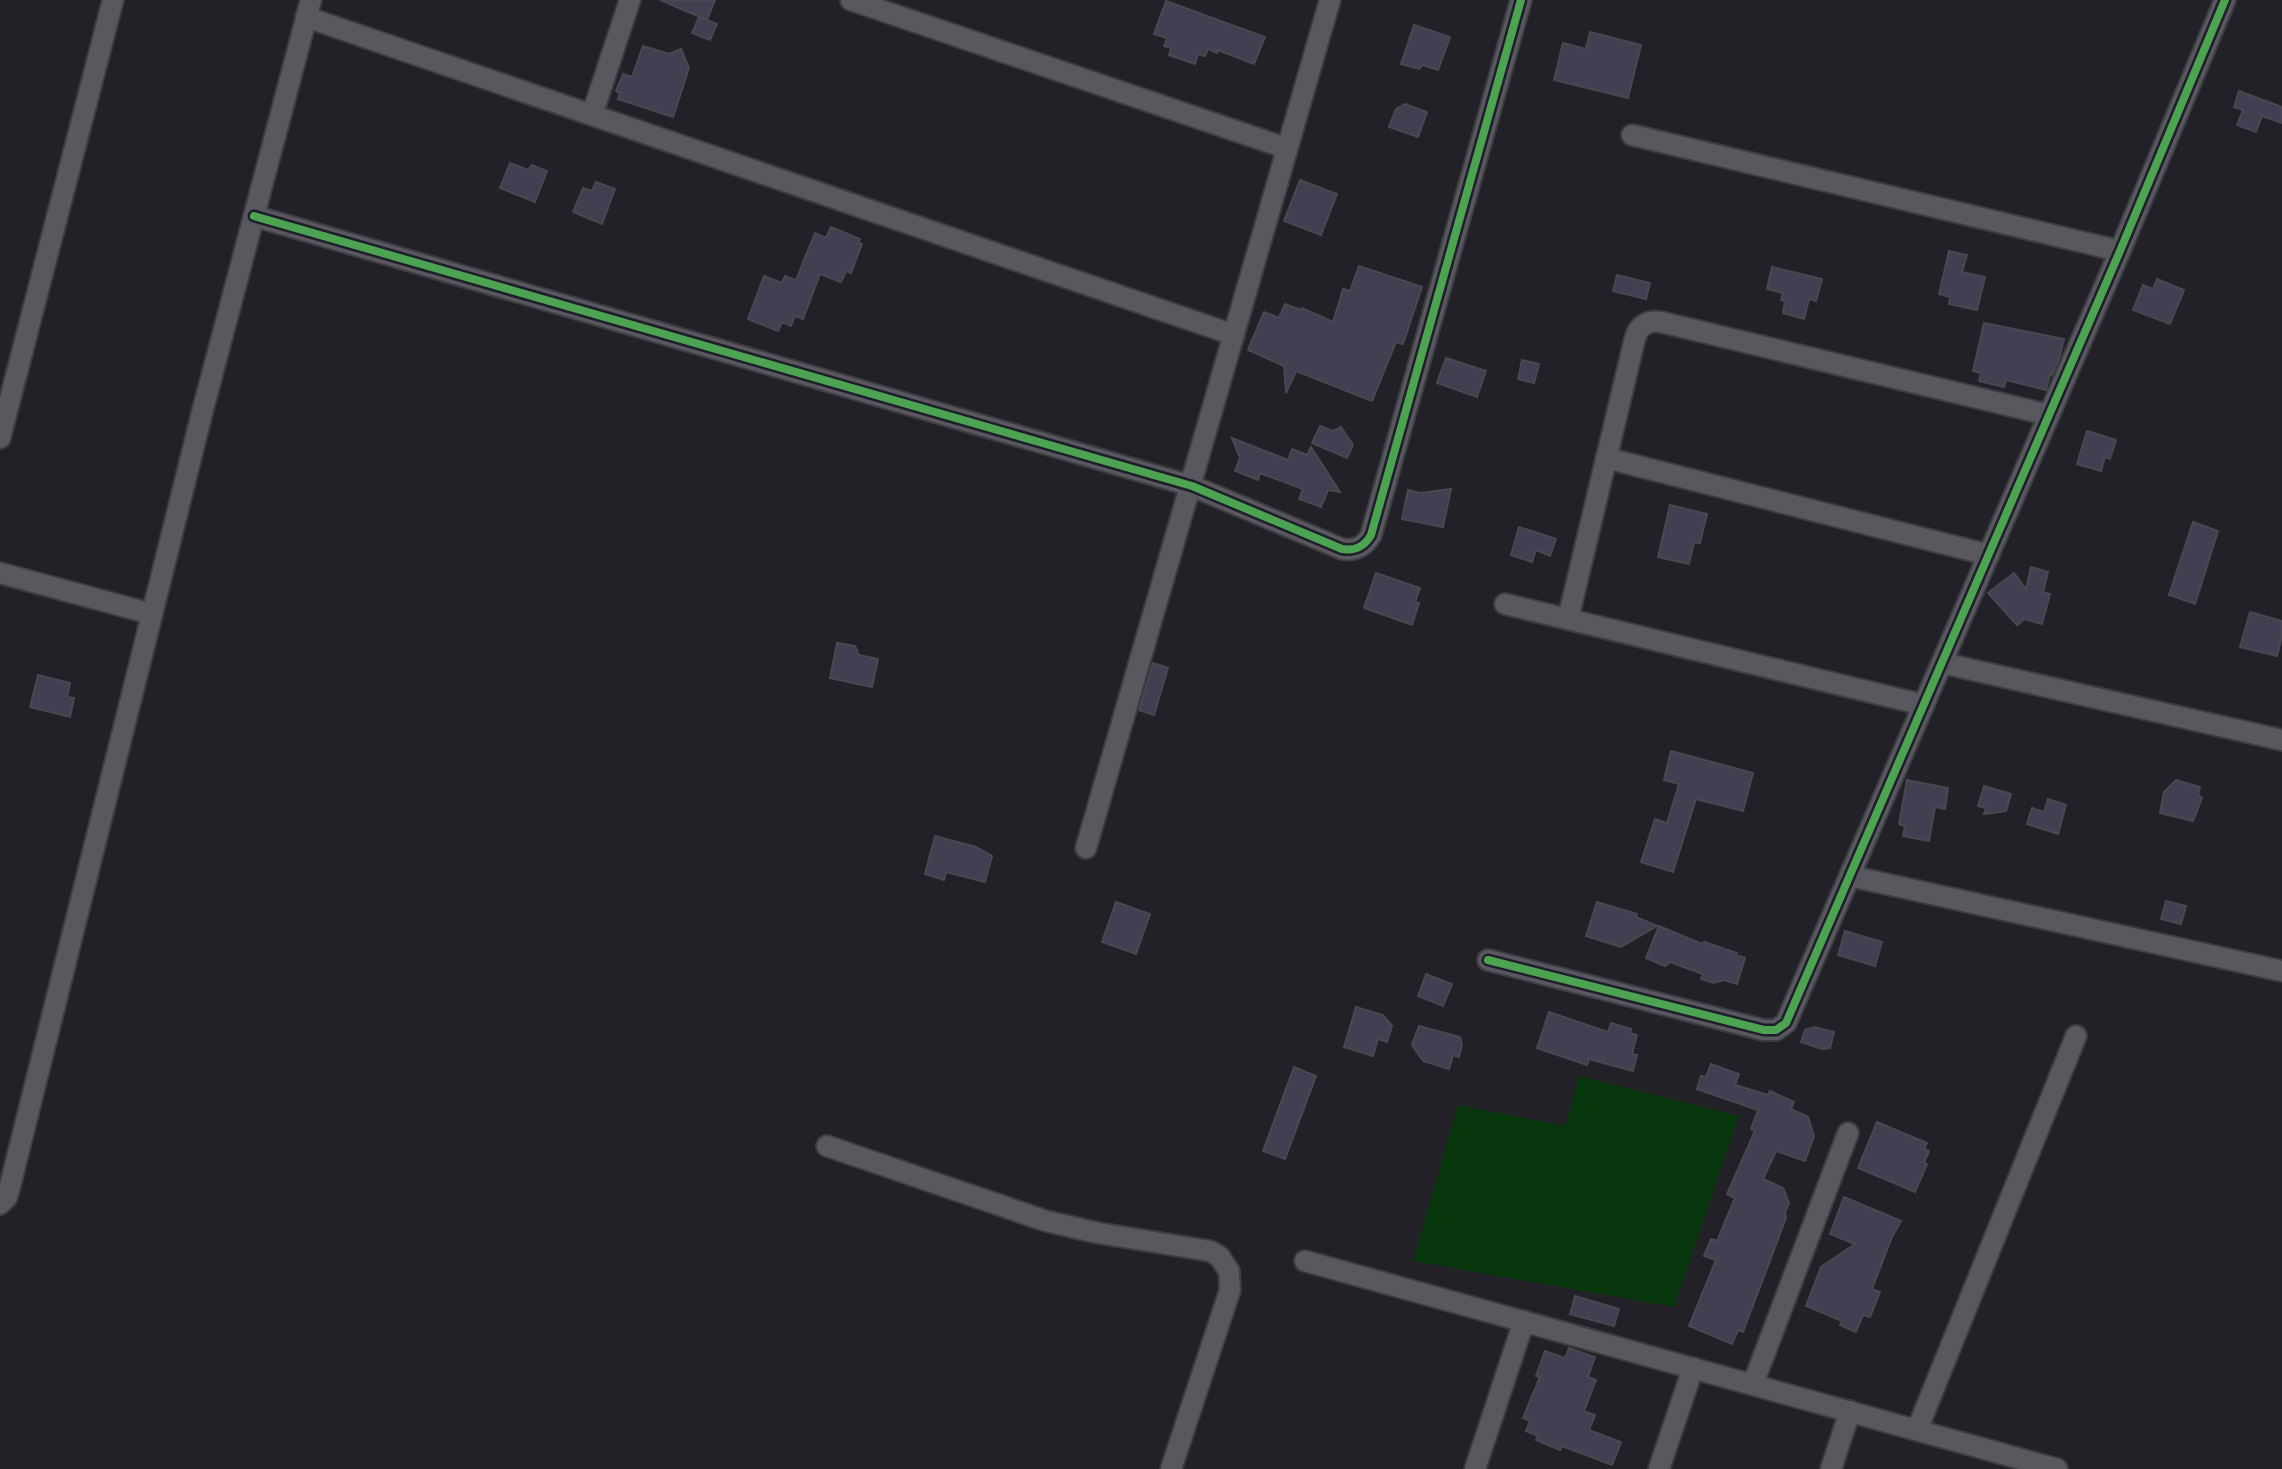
<svg xmlns="http://www.w3.org/2000/svg" width="2282" height="1469" font-family="Literata,serif">
  <style>
    .green { fill: #08360d }
    .building { fill: #423f52; stroke: #48484e; stroke-width: 2 }
    .lines { fill: none; stroke-linecap: round; stroke-linejoin: round }
    .street-casing { stroke: #3d3c42; stroke-width: 24 }
    .street { stroke: #59585e; stroke-width: 20 }
    .cycleway-casing { stroke: #1f1e2b; stroke-width: 13 }
    .cycleway { stroke: #4ca352; stroke-width: 8 }
  </style>
  <rect width="100%" height="100%" fill="#222128"/>
  <path class="green" d="M1579,1076L1739,1116L1674,1307L1413,1261L1458,1105L1565,1126Z"/>
  <g class="building">
    <path d="M660,0H715L707,20Z"/>
    <path d="M1166,1L1265,37L1254,64L1218,50L1217,53L1208,49L1205,56L1198,54L1195,64L1169,55L1171,48L1164,46L1167,38L1154,34Z"/>
    <path d="M699,17L717,24L710,40L692,33Z"/>
    <path d="M1414,25L1450,37L1438,70L1423,65L1419,69L1401,64Z"/>
    <path d="M1590,32L1641,45L1628,98L1554,80L1563,43L1586,49Z"/>
    <path d="M643,46L669,54L681,49L689,68L673,117L618,99L620,93L616,91L623,74L632,77Z"/>
    <path d="M2239,91L2282,107V123L2262,116L2256,132L2237,125L2243,110L2234,107Z"/>
    <path d="M1405,104L1427,112L1418,137L1389,127L1396,109Z"/>
    <path d="M510,163L528,170L532,165L547,171L535,202L500,188Z"/>
    <path d="M1300,180L1337,194L1321,235L1284,221Z"/>
    <path d="M596,182L615,189L602,224L573,212L583,188L592,191Z"/>
    <path d="M831,227L860,239L859,243L862,244L851,273L846,271L841,282L820,274L803,319L795,316L791,326L782,322L778,331L748,319L764,276L782,283L785,276L796,280L815,233L826,238Z"/>
    <path d="M1949,251L1967,255L1962,272L1985,277L1977,310L1949,304L1950,297L1939,294Z"/>
    <path d="M1359,266L1422,287L1403,344L1396,342L1372,401L1296,371L1286,393L1284,366L1248,350L1264,312L1279,318L1285,304L1301,310L1302,308L1333,322L1343,289L1350,291Z"/>
    <path d="M1772,267L1822,279L1816,301L1809,299L1804,319L1783,313L1785,301L1781,300L1783,293L1767,289Z"/>
    <path d="M1617,275L1650,283L1646,299L1613,291Z"/>
    <path d="M2157,279L2184,290L2170,324L2133,310L2143,285L2153,289Z"/>
    <path d="M1984,323L2064,339L2059,359L2052,375L2050,374L2046,390L2006,380L2004,387L1979,381L1981,373L1973,371Z"/>
    <path d="M1446,358L1486,371L1477,397L1437,383Z"/>
    <path d="M1522,360L1539,364L1534,383L1518,379Z"/>
    <path d="M1320,426L1333,431L1341,427L1353,445L1347,458L1312,443Z"/>
    <path d="M2087,431L2116,440L2110,459L2105,457L2101,471L2077,464Z"/>
    <path d="M1232,438L1288,460L1292,449L1307,455L1311,447L1340,492L1328,490L1321,507L1299,499L1303,489L1260,473L1258,480L1235,471L1240,458Z"/>
    <path d="M1451,489L1443,527L1402,519L1408,490L1420,493Z"/>
    <path d="M1670,505L1707,514L1700,543L1694,542L1689,564L1658,557Z"/>
    <path d="M2193,522L2218,531L2195,604L2169,595Z"/>
    <path d="M1519,527L1556,539L1550,556L1536,550L1532,562L1511,555Z"/>
    <path d="M2031,567L2048,572L2043,592L2050,594L2042,624L2024,619L2017,625L1988,593L2014,573L2026,589Z"/>
    <path d="M1376,573L1420,588L1415,602L1419,603L1412,625L1364,608Z"/>
    <path d="M2250,612L2282,621V636L2277,656L2240,647Z"/>
    <path d="M837,643L855,646L859,655L878,659L872,687L830,678Z"/>
    <path d="M1153,663L1168,668L1154,715L1139,710Z"/>
    <path d="M38,675L70,683L67,697L74,698L70,717L30,707Z"/>
    <path d="M1671,751L1753,773L1743,811L1696,799L1673,872L1641,862L1655,819L1667,823L1679,784L1664,780Z"/>
    <path d="M1907,780L1948,788L1945,809L1935,807L1929,841L1903,836L1905,826L1899,824Z"/>
    <path d="M2176,780L2200,787L2198,794L2202,798L2193,821L2160,813L2164,792Z"/>
    <path d="M1984,786L2011,794L2006,811L1984,814L1986,808L1978,806Z"/>
    <path d="M2048,799L2066,805L2058,834L2027,824L2032,808L2044,812Z"/>
    <path d="M935,836L976,847L992,856L985,882L946,872L944,880L925,874Z"/>
    <path d="M2166,901L2186,906L2181,924L2161,919Z"/>
    <path d="M1116,902L1150,914L1136,954L1102,942Z"/>
    <path d="M1597,902L1637,914L1636,917L1657,926L1621,947L1586,936Z"/>
    <path d="M1659,926L1702,944L1704,942L1737,953L1736,955L1745,958L1737,984L1724,980L1714,983L1701,979L1703,974L1670,962L1665,966L1646,958Z"/>
    <path d="M1845,931L1882,942L1875,966L1838,955Z"/>
    <path d="M1426,974L1452,984L1443,1006L1418,996Z"/>
    <path d="M1356,1007L1383,1015L1392,1026L1387,1042L1378,1039L1373,1056L1344,1047Z"/>
    <path d="M1549,1012L1608,1032L1611,1023L1631,1029L1630,1033L1637,1035L1632,1054L1637,1055L1633,1071L1589,1059L1587,1065L1537,1048Z"/>
    <path d="M1419,1026L1460,1037L1462,1045L1459,1057L1453,1055L1449,1069L1423,1061L1412,1045Z"/>
    <path d="M1814,1027L1834,1032L1830,1048L1822,1049L1801,1042L1805,1030Z"/>
    <path d="M1711,1064L1739,1074L1735,1085L1768,1095L1770,1091L1794,1102L1791,1109L1808,1117L1814,1136L1805,1161L1776,1151L1763,1179L1783,1188L1789,1203L1785,1213L1786,1218L1743,1332L1738,1330L1732,1344L1689,1326L1716,1260L1704,1256L1711,1239L1717,1241L1735,1198L1727,1194L1755,1131L1751,1129L1758,1110L1697,1089L1701,1076L1706,1077Z"/>
    <path d="M1294,1067L1316,1076L1285,1159L1263,1151Z"/>
    <path d="M1877,1122L1927,1143L1924,1149L1929,1151L1924,1163L1927,1164L1915,1192L1858,1168Z"/>
    <path d="M1844,1197L1901,1221L1892,1237L1872,1289L1880,1292L1870,1317L1863,1315L1856,1332L1840,1325L1842,1321L1806,1306L1821,1267L1855,1244L1830,1234Z"/>
    <path d="M1575,1296L1619,1309L1614,1326L1570,1314Z"/>
    <path d="M1569,1348L1595,1357L1588,1377L1596,1380L1584,1411L1595,1415L1589,1430L1621,1442L1612,1465L1562,1446L1560,1450L1536,1440L1538,1436L1526,1431L1530,1421L1523,1418L1540,1377L1536,1376L1545,1351L1565,1358Z"/>
  </g>
  <g class="lines">
    <defs>
      <g id="street">
        <path d="M851,0L1286,148"/>
        <path d="M306,17L1234,335"/>
        <path d="M592,115L630,0"/>
        <path d="M1632,135L2120,251"/>
        <path d="M254,216L1192,486L1342,549C1355,551 1364,547 1371,535L1521,0"/>
        <path d="M0,438L113,0"/>
        <path d="M1606,458L1989,555"/>
        <path d="M0,573L152,614"/>
        <path d="M1505,604L1924,705"/>
        <path d="M1568,619L1635,338C1639,325 1648,320 1661,322L2049,415"/>
        <path d="M1942,663L2282,740"/>
        <path d="M1086,848L1330,0"/>
        <path d="M1850,876L2282,971"/>
        <path d="M1488,960L1764,1030H1776L1786,1023L2120,251L2225,0"/>
        <path d="M827,1146L1046,1221L1098,1233L1210,1251L1219,1256L1229,1271L1230,1290L1171,1469"/>
        <path d="M0,1204L7,1197L9,1190L203,409L311,0"/>
        <path d="M1305,1261L2057,1469"/>
        <path d="M1753,1384L1848,1133"/>
        <path d="M1917,1430L2076,1036"/>
        <path d="M1475,1469L1524,1321"/>
        <path d="M1659,1469L1693,1368"/>
        <path d="M1831,1469L1850,1411"/>
      </g>
    </defs>
    <use href="#street" class="street-casing"/>
    <use href="#street" class="street"/>
    <defs>
      <g id="cycleway">
        <path d="M254,216L1192,486L1342,549C1355,551 1364,547 1371,535L1521,0"/>
        <path d="M1488,960L1764,1030H1776L1786,1023L2120,251L2225,0"/>
      </g>
    </defs>
    <use href="#cycleway" class="cycleway-casing"/>
    <use href="#cycleway" class="cycleway"/>
  </g>
</svg>
